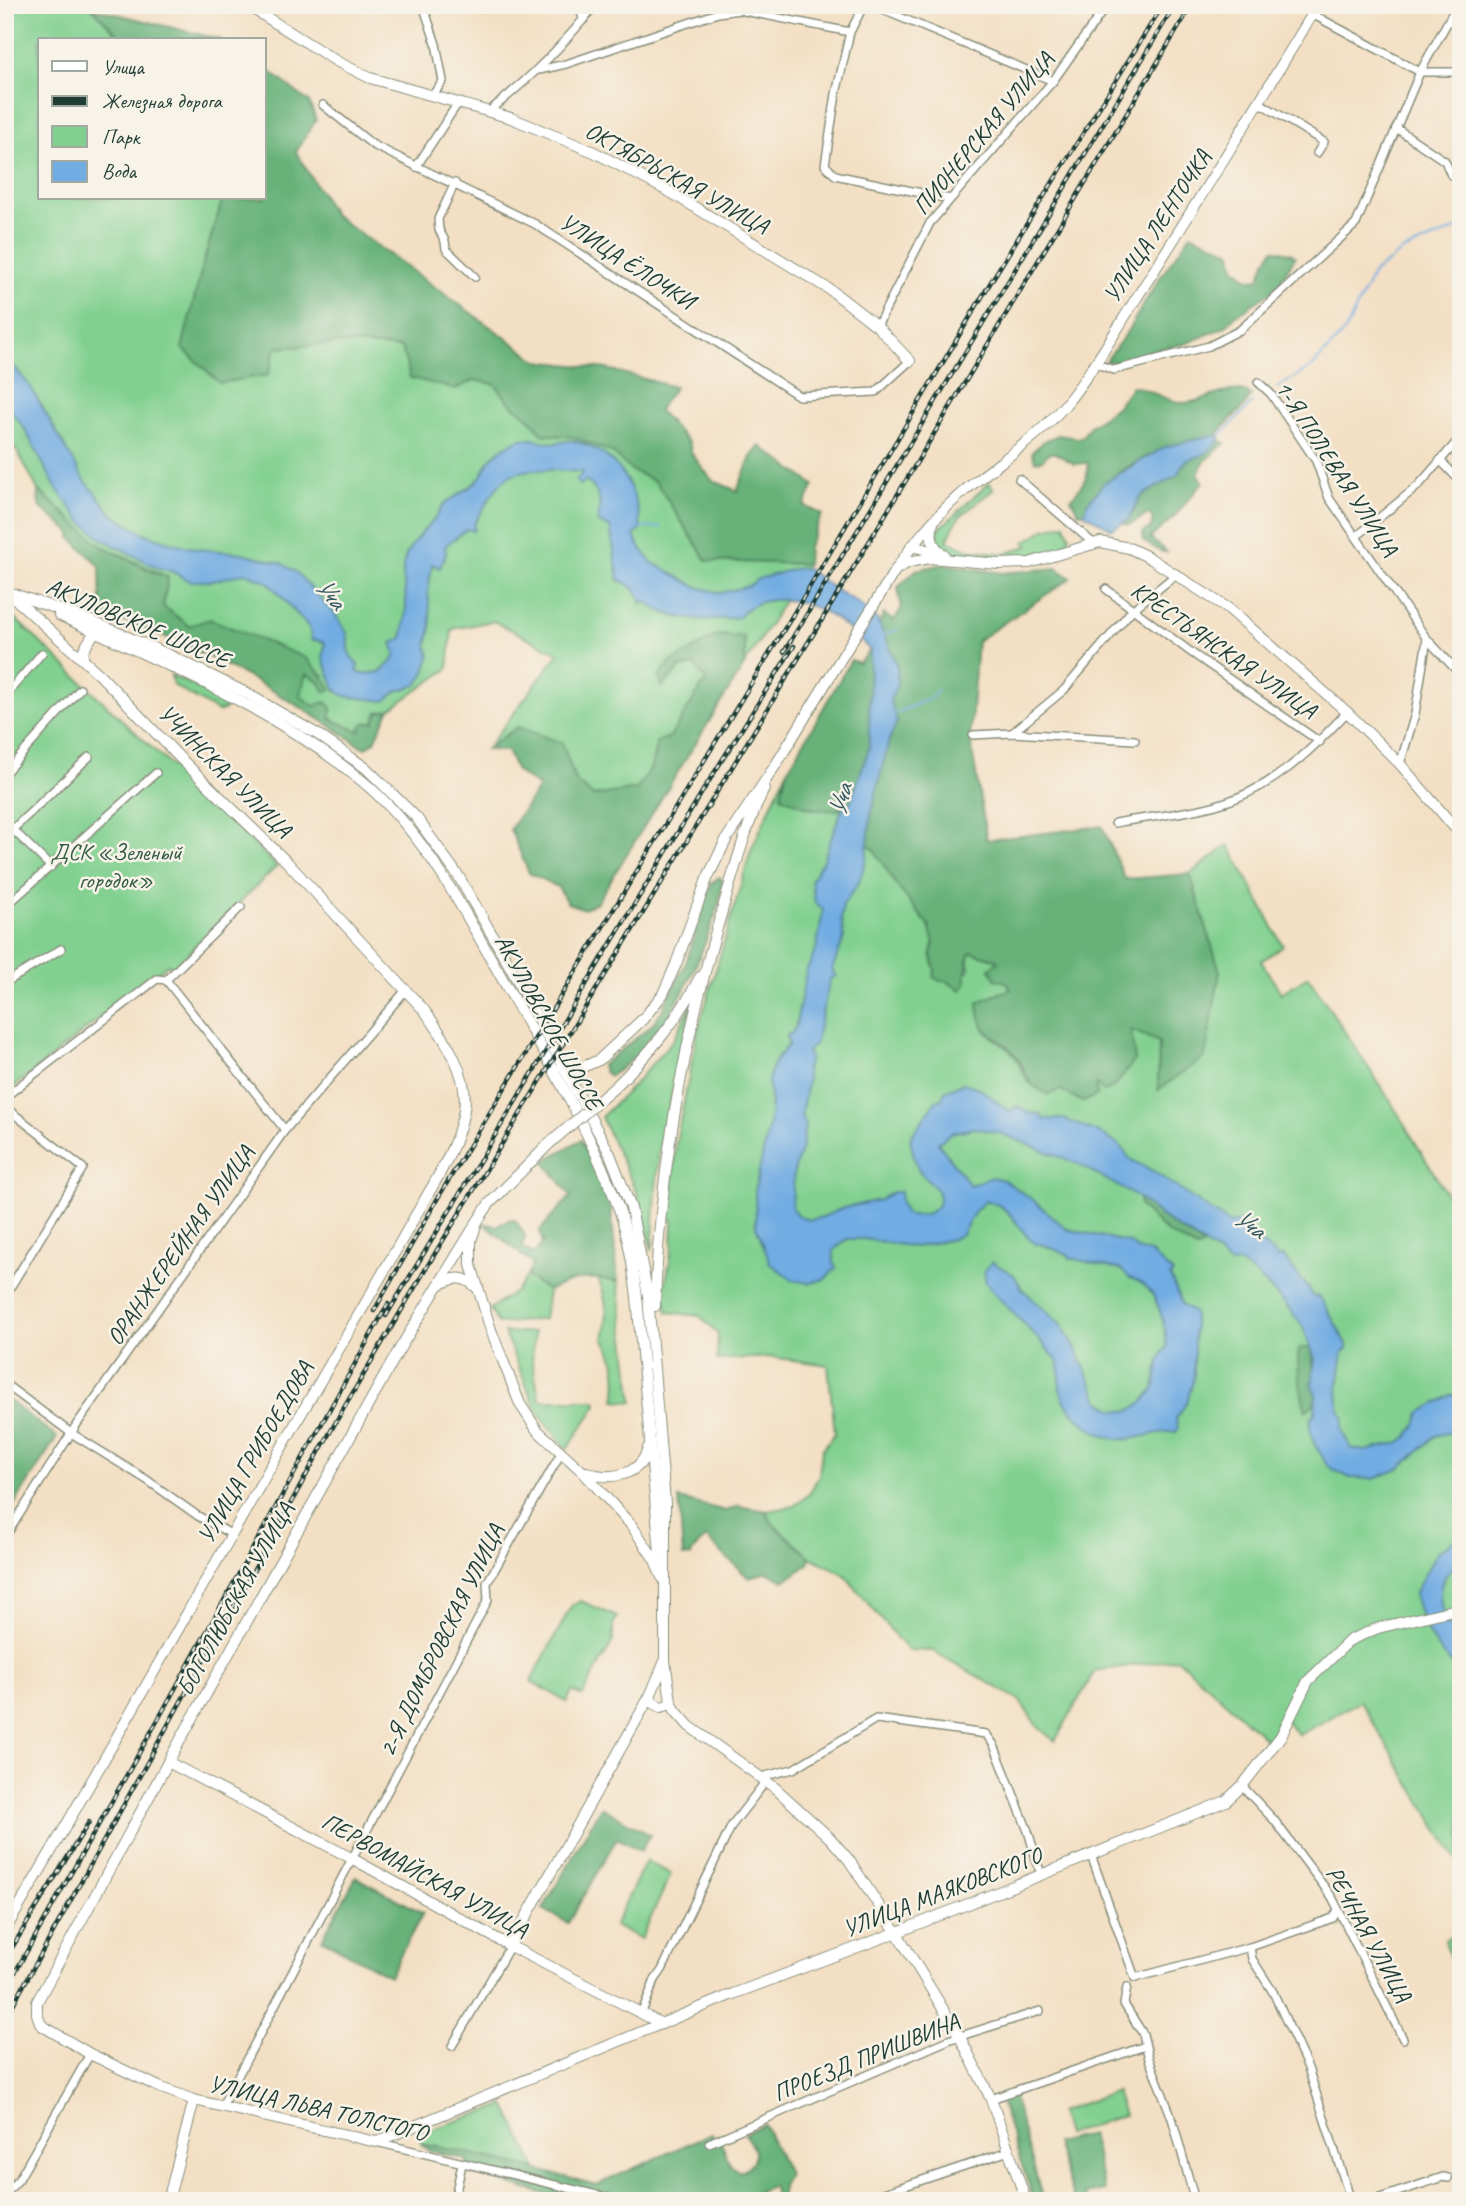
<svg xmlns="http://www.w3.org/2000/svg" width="1466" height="2206" font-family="Caveat,sans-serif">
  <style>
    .green { fill: #81d090; stroke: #508662; stroke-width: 2 }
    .forest { fill: #68b27a; stroke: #447857; stroke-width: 2 }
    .water { fill: #71ace2; stroke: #48748b; stroke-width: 2 }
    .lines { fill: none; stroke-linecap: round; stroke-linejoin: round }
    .stream { stroke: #71ace2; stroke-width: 2 }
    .street-casing { stroke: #898e7c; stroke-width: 10 }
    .secondary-casing { stroke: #898e7c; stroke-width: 12 }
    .street { stroke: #fff; stroke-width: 7 }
    .secondary { stroke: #fff; stroke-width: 10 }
    .rail-casing { stroke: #1f3d34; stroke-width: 4.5 }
    .rail { stroke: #f7f3e8; stroke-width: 2; stroke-dasharray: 5; stroke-linecap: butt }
    .secondary-bridge-casing { stroke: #898e7c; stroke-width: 12; stroke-linecap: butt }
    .secondary-bridge { stroke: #fff; stroke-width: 10 }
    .labels { text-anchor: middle; stroke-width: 5; stroke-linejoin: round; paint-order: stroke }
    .street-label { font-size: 24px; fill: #1f3d34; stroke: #f7f3e8 }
    .park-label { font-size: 24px; fill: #335a46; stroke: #f7f3e8 }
    .water-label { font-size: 26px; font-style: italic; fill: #345960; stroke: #f7f3e8 }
  </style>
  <rect width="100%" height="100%" fill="#f7f3e8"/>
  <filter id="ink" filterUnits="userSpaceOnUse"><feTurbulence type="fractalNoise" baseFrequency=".0143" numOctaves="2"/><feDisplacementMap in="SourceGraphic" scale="14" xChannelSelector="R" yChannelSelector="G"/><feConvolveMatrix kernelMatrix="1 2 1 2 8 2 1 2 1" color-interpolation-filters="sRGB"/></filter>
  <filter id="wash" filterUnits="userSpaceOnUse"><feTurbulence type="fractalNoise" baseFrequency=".00686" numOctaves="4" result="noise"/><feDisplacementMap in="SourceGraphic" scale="28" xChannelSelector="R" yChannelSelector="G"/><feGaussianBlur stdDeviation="1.57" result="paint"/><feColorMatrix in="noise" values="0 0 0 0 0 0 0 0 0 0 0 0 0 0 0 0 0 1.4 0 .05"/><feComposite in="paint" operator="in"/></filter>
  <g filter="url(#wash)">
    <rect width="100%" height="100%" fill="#f3dfc3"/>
    <g class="green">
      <path d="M5,5H81L92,8L123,40H40V198H223L203,264L276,348L341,343L402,348L455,389L474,380L495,384L510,403L528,417L543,434L573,437L612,452L631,470L656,482L707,561L807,564L745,664L744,637L718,635L670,663L669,680L680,668L695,665L706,680L670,737L657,742L651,768L637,789L593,796L576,782L562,743L517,727L486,750L559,653L493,621L452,629L448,669L389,710L378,712L374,722L359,731C336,724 319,710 300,696L305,673L319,681L325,692V676L314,668L306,658L189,626L163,606L168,577L100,545L38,490L19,454L5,435Z"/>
      <path d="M989,483L994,489L959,517L947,540L967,549L1005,554L1028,546L1025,542L1045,529L1065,524L1070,536L1064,550C1031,558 991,565 958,553C951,551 944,546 938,542V530Z"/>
      <path d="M5,609L277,866L173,968L168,964L5,1094Z"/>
      <path d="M171,675L225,701V709L218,712L173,685Z"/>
      <path d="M786,773L781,796L814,810L842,809L867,846L873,848L897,886L929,926L934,943L931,953L940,981H947L952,985C958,981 967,976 969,969C970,961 967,959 971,952L995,959L998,963L990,968L995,978L1007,982L1011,990L995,994L985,1031L1014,1054L1028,1082L1048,1094L1061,1090L1083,1102L1131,1029L1159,1042L1158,1089L1220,972L1190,874L1229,845L1283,946L1261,961L1281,993L1308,976L1391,1102L1461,1218V1396L1452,1395L1461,1410V1867L1360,1701L1299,1735L1283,1718L1269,1742L1178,1659L1095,1671L1055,1741L1037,1726L1019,1700L933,1651L907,1650L844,1574L810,1557L770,1522L767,1511L794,1506L810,1493L819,1475L822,1450L835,1433L828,1365L770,1357L717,1360L718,1334L700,1316L667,1312L664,1292L672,1249L673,1220L668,1218L677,1137L698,1030L751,850Z"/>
      <path d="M692,1003L659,1150L652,1250L637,1193L601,1117L630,1089L674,1039Z"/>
      <path d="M527,1276L548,1291L544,1319L498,1324L490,1309L516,1291Z"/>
      <path d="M598,1278L618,1282L633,1402L615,1400C619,1381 616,1353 604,1339C609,1315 607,1300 598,1278Z"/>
      <path d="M534,1332L532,1361L540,1400H596L597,1405L567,1449L538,1413L504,1333Z"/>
      <path d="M581,1601L617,1617L613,1625V1641L582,1696L572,1691L567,1702L531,1681L572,1605Z"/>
      <path d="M646,1861L671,1874L641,1939L614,1926Z"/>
      <path d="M1461,1930V1994L1445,1940Z"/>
      <path d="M1116,2092L1124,2115L1066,2135L1059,2112Z"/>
      <path d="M505,2105L537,2170L421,2144L420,2133Z"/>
    </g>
    <g class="forest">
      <path d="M92,8L222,40H123Z"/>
      <path d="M264,67L309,102L316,120L296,152L334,215L538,361L607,369L675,387L658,410L689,443L692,454L712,480L737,491L751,457L760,446L814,485L804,506L822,514L808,547L807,564L707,561L656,482L631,470L612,452L573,437L543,434L528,417L510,403L495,384L474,380L455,389L410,378L402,348L341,343L276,348L268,375L220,383L182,348L203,264L223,198H264Z"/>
      <path d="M1191,234C1205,242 1219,243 1232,253L1235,268L1250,280L1259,279L1265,262L1274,249L1292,254L1295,257L1277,288L1235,316L1225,327L1185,344L1154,350L1123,362H1105L1125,335L1159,279Z"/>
      <path d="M1132,386C1149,388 1170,404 1185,403C1206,402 1232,382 1251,395C1243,413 1225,420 1217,436C1177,438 1096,473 1084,513H1079L1071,499C1079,489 1090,478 1088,463L1074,464L1056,453H1049L1042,460L1035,461L1032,452L1044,441L1058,435L1078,438L1083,436L1089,427L1116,407Z"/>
      <path d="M1220,440L1225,443L1204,462L1198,473L1203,482L1173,518L1150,538L1168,553L1160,551L1143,541V532L1151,528L1153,520L1150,514C1139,516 1134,528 1122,523L1129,519L1141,496L1179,474C1185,454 1191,462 1206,453C1211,450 1216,444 1220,440Z"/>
      <path d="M38,490L100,545L155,573L168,577L163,606L189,626L210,619L306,658C315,670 325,675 331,689L325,692L319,681L306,674L300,696L314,706L326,702L332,708L330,719L359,731L364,723L374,722L378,712L389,710L375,741L366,748L361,746C281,692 193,642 101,613L100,566L71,538V533L39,506Z"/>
      <path d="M944,564L1002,573L1057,568L1071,578L977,641L970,738L987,840L1102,826L1125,879L1190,874L1220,972L1205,1057L1158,1090L1159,1042L1131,1030L1135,1060L1115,1086L1104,1091L1096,1084L1097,1095L1083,1102L1061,1090L1048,1094C1020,1082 1029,1071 1014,1053C993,1030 980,1040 978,1002L1011,989L1007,982L995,979L990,968L998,962L995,959L971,952C967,959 965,976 966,984L961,990L947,981H940L933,977L935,970L931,954L934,943L929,926L897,886L873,848L867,846C872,805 879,760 897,722L889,700C905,669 891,653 879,624L884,614L894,621L901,609L898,587L916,570Z"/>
      <path d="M718,635L744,637L745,664L597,902L584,909L567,903L558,887L529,873L510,829L539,787L516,771L507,751L486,750L517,727L562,743L576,782L593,796L637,789L651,768L657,742L670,737L706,680L695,665L680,668L662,687L659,676L670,663Z"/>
      <path d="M870,650L869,749L849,806C825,817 802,805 781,796L786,773L851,660L859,663Z"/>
      <path d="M719,877L722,879C723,896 717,911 711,926C692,982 662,1043 610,1076L604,1072L602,1065L650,1027L661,1012L685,965L711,884Z"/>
      <path d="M581,1140L610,1199L618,1282C590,1276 574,1277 548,1291L527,1276L533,1264L483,1223L497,1226L511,1219L516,1221L525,1236L522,1248L534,1254L544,1241H542L540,1230L571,1196L544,1161Z"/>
      <path d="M1139,1198L1163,1218L1203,1245L1197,1249L1166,1232L1140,1206Z"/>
      <path d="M1299,1348H1312L1314,1375L1312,1385L1316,1395L1314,1404L1306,1411C1301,1396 1296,1362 1299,1348Z"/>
      <path d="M5,1398L57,1437L5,1519Z"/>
      <path d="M679,1499L726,1511L738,1506L767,1511L771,1522L810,1557L809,1564L784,1581L767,1572L749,1578L706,1538L693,1550L691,1556L683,1557Z"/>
      <path d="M601,1807L650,1835L641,1851L617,1838L568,1923L543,1909Z"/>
      <path d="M356,1877L423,1913L389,1976L322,1939Z"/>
      <path d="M1013,2095L1042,2196L1033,2198L1000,2100Z"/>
      <path d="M764,2124L788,2174L782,2186V2196L777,2199L772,2186L758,2191L762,2201H570L469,2173L466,2159L430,2151L421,2144L474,2154L597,2185L712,2133L717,2145L721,2143L731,2166L740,2172C761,2161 756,2149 744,2134Z"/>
      <path d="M1091,2134L1104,2190L1086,2194L1087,2201H1074L1056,2143Z"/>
    </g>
    <g class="water">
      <path d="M5,356L30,386L83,478L113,515L143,533L166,541L197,549L242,553L281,563L297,573L335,614L347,633L350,655L358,665L357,671L361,674L381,672L395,658V651L392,643L402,639C404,628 406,618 406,607C407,587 397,569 409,550C416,537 427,528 436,517C439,513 441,507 445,504C455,496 466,491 476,482C483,476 485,467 490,460C495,453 508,445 516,441C530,435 539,442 553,443C560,443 567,440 574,441C618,452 636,486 641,528L634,536L638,544L651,562L697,587L721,593L748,586L758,579L790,570L800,568L809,570L834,589L855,601L877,619L897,665V685L890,700L897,722L889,740L871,814L866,860L859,882L843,905L841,919L844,938L832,970L836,976L830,979L815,1044L807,1051L810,1059L806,1070L807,1082L801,1116L805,1124L802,1148L794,1171L792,1208L797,1215L809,1220L823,1217L843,1208L880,1200L893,1192H900L901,1204L906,1214C921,1219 946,1211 937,1191C933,1183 924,1178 919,1170C914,1161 912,1148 910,1138L936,1101L942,1099L945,1091L963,1083L979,1088L1009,1111L1018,1106L1029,1113L1041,1114L1043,1119H1064L1099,1133L1119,1145L1131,1160L1153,1171L1230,1224L1242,1221L1238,1227C1249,1240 1270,1244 1277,1258L1284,1256C1290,1270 1306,1281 1313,1296L1320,1297L1347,1344V1349L1343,1352L1338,1386L1339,1410L1344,1418L1342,1428L1345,1437L1351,1448L1365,1451L1398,1443L1407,1437L1415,1427L1420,1413L1451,1395L1461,1396V1430L1435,1436L1399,1469L1374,1479L1350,1478L1332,1469L1325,1462L1314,1443L1310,1431L1311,1418L1315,1413L1316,1395L1312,1385L1315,1358L1303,1327L1286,1305L1257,1275L1238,1263L1230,1264L1216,1252L1163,1218L1139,1198L1078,1164L1000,1133L974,1128L951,1133L938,1143L970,1185L992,1177L1004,1180L1033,1200L1067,1229L1130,1243L1137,1249L1151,1253L1173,1273L1170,1276L1182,1304L1194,1313V1378L1187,1402L1176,1419L1178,1429L1176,1432C1152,1430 1131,1445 1108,1437C1088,1430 1065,1410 1060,1389C1058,1378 1063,1368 1055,1358C1034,1331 1007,1310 986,1283L984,1270L992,1262L1014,1275L1022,1289L1061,1325L1074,1345L1099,1400L1114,1410L1129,1411L1143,1402L1154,1389L1160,1358L1167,1347C1166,1330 1159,1296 1144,1285C1135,1278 1128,1280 1122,1270L1070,1258L1068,1254C1056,1252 1047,1243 1036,1244C1017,1232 1013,1204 985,1201L975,1211L962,1234L953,1239L915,1247L864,1239H847L834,1250V1262L836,1268L825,1279L809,1283L792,1280L770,1263L756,1226L755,1189L769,1126L771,1104L768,1080L774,1062L789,1044L786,1036L793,1032L796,1025L806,972L817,947L823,910L815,902L811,880L823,860L842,809L850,803L869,749L870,650C845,622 807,593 766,601C755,603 745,608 740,617C708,621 671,623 645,601L641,603C641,591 629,584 619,580L610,527L600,524L598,519C602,504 599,490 586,481L580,485L576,481L583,472C564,471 530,466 511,475C495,484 484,509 474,524V531L467,529L445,546L446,553L440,568L432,564L428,592L431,627L427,646L430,657L424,674L417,685L397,691L385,701L344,696L335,689L323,658L325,643L316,640L312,641L309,627L268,582L245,573L213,581H190L171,571L158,568L102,539L82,522L56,488L23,426L5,403Z"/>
      <path d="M1209,436H1220V440C1216,444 1211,450 1206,453C1191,462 1185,454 1179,474L1141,496L1129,519L1112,529L1084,513L1087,503L1104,483L1165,447Z"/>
      <path d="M1461,1536V1562C1434,1578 1437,1601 1448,1626L1461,1629V1673C1432,1645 1425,1633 1414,1594L1437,1552Z"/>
    </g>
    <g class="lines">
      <g class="stream">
        <path d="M1277,388L1312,367L1346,330L1373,273L1403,251L1461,227"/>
        <path d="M1220,436L1252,403"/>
        <path d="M641,528L661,527"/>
        <path d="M882,635L897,630"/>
        <path d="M894,714L929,699L938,690"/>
      </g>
    </g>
  </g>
  <g filter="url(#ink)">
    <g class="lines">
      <defs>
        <g id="street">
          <path d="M423,5L436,44L443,81L432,96"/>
          <path d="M578,5L584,20"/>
          <path d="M864,5L850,32L836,94L825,165L835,175L950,199"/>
          <path d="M871,5L1053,81"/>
          <path d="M1312,14L1420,72H1461"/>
          <path d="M539,70L566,64L718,13L739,10L850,32"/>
          <path d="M1260,103L1324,142L1317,153"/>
          <path d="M323,105L373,145L535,224L799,396L876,392L910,361"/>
          <path d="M488,112C529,80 563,46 595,5"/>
          <path d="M1396,128L1445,161L1451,175"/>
          <path d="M416,167L458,103"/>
          <path d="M455,183L438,219L439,230L445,241L446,249L475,277"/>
          <path d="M877,326L930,223L1053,81L1107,5"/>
          <path d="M1094,363L1114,370L1209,346L1240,330L1356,224L1420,72L1452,14"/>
          <path d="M1258,382L1271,394L1316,461L1329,498L1427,639L1461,675"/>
          <path d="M1440,460L1461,482"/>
          <path d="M1019,479L1093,543"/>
          <path d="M1357,536L1418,486L1461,437"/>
          <path d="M1106,589L1192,653L1320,742"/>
          <path d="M5,696L42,653"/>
          <path d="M1012,733L1064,690L1132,610L1177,574"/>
          <path d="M973,735L1012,733L1135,740"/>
          <path d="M1400,764L1415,714L1427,639"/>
          <path d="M5,773L80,689"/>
          <path d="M5,822L51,867"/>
          <path d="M1115,823C1148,817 1184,814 1216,805C1271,790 1310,752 1347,712"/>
          <path d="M13,829L89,757"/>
          <path d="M5,907L156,773"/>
          <path d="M166,980L241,907"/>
          <path d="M5,983L61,949"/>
          <path d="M5,1097L157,979L166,980L285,1130"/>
          <path d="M5,1107L83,1168L5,1296"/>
          <path d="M5,1384L71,1433L147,1480L198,1516L231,1534"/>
          <path d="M5,1537L77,1424L285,1130L406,990"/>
          <path d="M761,1777L793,1769L876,1719L986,1734L994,1745L1028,1831L1041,1875"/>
          <path d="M1242,1786L1274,1820L1332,1897L1403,2039"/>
          <path d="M1091,1855L1135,1978L1250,1947L1333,1918L1338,1910"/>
          <path d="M1250,1947L1252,1959L1273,1992L1308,2068L1351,2201"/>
          <path d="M1127,1987L1124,2004L1143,2034L1149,2059L1172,2118L1195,2201"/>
          <path d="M642,2012L655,1980L662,1970L732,1825L766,1781"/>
          <path d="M452,2046L510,1946"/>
          <path d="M991,2099L1145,2046"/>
          <path d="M222,2106L488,1600L487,1583L561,1453"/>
          <path d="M376,2142L622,2201"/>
          <path d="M709,2143L951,2039L1040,2011"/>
          <path d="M5,2194L19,2179L90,2054"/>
          <path d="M454,2201L462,2164"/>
          <path d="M860,2201L1009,2151"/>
          <path d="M1371,2201L1443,2177L1448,2178"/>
        </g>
        <g id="secondary">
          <path d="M247,5L336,61L370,78L511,118L594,152L670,192L832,291L877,326L910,361"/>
          <path d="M933,523C930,536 931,544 941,553"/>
          <path d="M911,546L944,554"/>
          <path d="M897,569L909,562L930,558L999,564L1029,563L1100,542L1129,548L1148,557L1229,609L1347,712L1400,764L1461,835"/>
          <path d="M5,591L84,618L167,654L246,693L317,734L366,768L416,817L459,877L507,961L610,1154L631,1208L648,1296L665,1503V1661L671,1701L675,1710L689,1726L774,1787L830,1838L849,1860L897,1933L960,2037L991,2099L1026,2201"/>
          <path d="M59,615C163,663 272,708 361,780C427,834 465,914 507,987C548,1059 590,1131 619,1209C629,1238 633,1268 637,1297L660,1553"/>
          <path d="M83,659V651L97,628"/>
          <path d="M562,1066L576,1070L599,1060L643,1019L663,994L676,964L707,879L727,838L777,763L894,572C914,542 936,515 963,492C997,463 1037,439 1065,405C1097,366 1122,319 1150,277C1207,187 1263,96 1318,5"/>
          <path d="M615,1087C649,1054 678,1020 700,977"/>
          <path d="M550,1143L489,1204L477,1222L471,1241V1265L491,1330L520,1404L537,1430L582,1471L632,1526L655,1560L662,1577"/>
          <path d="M477,1222L399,1350L168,1762L37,2002V2014L41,2025L90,2054L159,2087L194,2100L376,2142L733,1994L903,1930L1226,1801L1242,1786L1281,1736L1308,1681L1350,1640L1378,1628L1461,1608"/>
          <path d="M441,1284C455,1276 465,1276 477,1288"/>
          <path d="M655,1306C659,1169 685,1034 724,904C736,865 746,825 764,789"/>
          <path d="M587,1472C610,1481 641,1476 648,1448"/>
          <path d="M650,1696L653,1703L661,1707L668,1705L671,1701"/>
          <path d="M168,1762L353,1859L510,1946L662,2024"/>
          <path d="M5,1930C112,1750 212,1566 318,1385C350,1330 382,1275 413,1220C432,1186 457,1150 464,1110C470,1075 444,1037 424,1010L287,862L181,759L100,675L13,597"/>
          <path d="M510,1946L650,1696L665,1661"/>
          <path d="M168,2201L194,2100"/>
        </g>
      </defs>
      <use href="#street" class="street-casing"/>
      <use href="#secondary" class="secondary-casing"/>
      <use href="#street" class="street"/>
      <use href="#secondary" class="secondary"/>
      <defs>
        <g id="rail">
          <path d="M784,652L1175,5"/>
          <path d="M374,1311L439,1196L788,623L995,275L1161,8"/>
          <path d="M386,1316L704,789L794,646"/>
          <path d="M5,1959L89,1822"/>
          <path d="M5,1990L160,1716L388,1304"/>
          <path d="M5,2019L338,1418L431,1260L828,610L1192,5"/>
        </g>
      </defs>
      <use href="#rail" class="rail-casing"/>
      <use href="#rail" class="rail"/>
      <defs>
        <path id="secondary-bridge" d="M550,1143L615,1087"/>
      </defs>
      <use href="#secondary-bridge" class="secondary-bridge-casing"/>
      <use href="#secondary-bridge" class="secondary-bridge"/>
    </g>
  </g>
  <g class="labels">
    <g class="street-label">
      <text transform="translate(983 133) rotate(-50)" y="8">ПИОНЕРСКАЯ УЛИЦА</text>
      <text transform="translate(677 178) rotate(29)" y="8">ОКТЯБРЬСКАЯ УЛИЦА</text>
      <text transform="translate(1157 226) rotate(-57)" y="8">УЛИЦА ЛЕНТОЧКА</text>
      <text transform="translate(627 261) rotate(33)" y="8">УЛИЦА ЁЛОЧКИ</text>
      <text transform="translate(1337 468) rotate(57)" y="8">1-Я ПОЛЕВАЯ УЛИЦА</text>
      <text transform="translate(138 623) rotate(23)" y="8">АКУЛОВСКОЕ ШОССЕ</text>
      <text transform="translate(1224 650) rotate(35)" y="8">КРЕСТЬЯНСКАЯ УЛИЦА</text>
      <text transform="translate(225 771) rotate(45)" y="8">УЧИНСКАЯ УЛИЦА</text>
      <text transform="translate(549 1022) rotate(61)" y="8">АКУЛОВСКОЕ ШОССЕ</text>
      <text transform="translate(180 1245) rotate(-55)" y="8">ОРАНЖЕРЕЙНАЯ УЛИЦА</text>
      <text transform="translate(255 1452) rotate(-60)" y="8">УЛИЦА ГРИБОЕДОВА</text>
      <text transform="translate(235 1599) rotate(-61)" y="8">БОГОЛЮБСКАЯ УЛИЦА</text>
      <text transform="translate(441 1640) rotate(-64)" y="8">2-Я ДОМБРОВСКАЯ УЛИЦА</text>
      <text transform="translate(425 1875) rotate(29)" y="8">ПЕРВОМАЙСКАЯ УЛИЦА</text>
      <text transform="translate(942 1892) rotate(-21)" y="8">УЛИЦА МАЯКОВСКОГО</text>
      <text transform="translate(1369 1934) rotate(61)" y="8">РЕЧНАЯ УЛИЦА</text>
      <text transform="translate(866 2057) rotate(-22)" y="8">ПРОЕЗД ПРИШВИНА</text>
      <text transform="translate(318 2108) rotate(13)" y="8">УЛИЦА ЛЬВА ТОЛСТОГО</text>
    </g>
    <g class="park-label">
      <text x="116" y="860">ДСК «Зеленый<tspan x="116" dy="28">городок»</tspan></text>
    </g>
    <g class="water-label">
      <text transform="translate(331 593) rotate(50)" y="9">Уча</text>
      <text transform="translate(840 800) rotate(-76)" y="9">Уча</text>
      <text transform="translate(1250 1223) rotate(35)" y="9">Уча</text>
    </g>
  </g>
  <rect width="1466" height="2206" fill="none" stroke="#f7f3e8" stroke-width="28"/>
  <rect x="38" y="38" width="228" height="161" fill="#f7f3e8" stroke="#a1aaa0" stroke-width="2"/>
  <rect x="52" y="61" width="35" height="10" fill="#ffffff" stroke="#a1aaa0" stroke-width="2"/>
  <text x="102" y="74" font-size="21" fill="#1f3d34">Улица</text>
  <rect x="52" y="96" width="35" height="10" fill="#1f3d34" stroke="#a1aaa0" stroke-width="2"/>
  <text x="102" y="108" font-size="21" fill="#1f3d34">Железная дорога</text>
  <rect x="52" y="126" width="35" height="21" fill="#81d090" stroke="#a1aaa0" stroke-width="2"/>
  <text x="102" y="144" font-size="21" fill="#1f3d34">Парк</text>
  <rect x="52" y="161" width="35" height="21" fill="#71ace2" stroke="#a1aaa0" stroke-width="2"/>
  <text x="102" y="178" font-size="21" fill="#1f3d34">Вода</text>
</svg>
